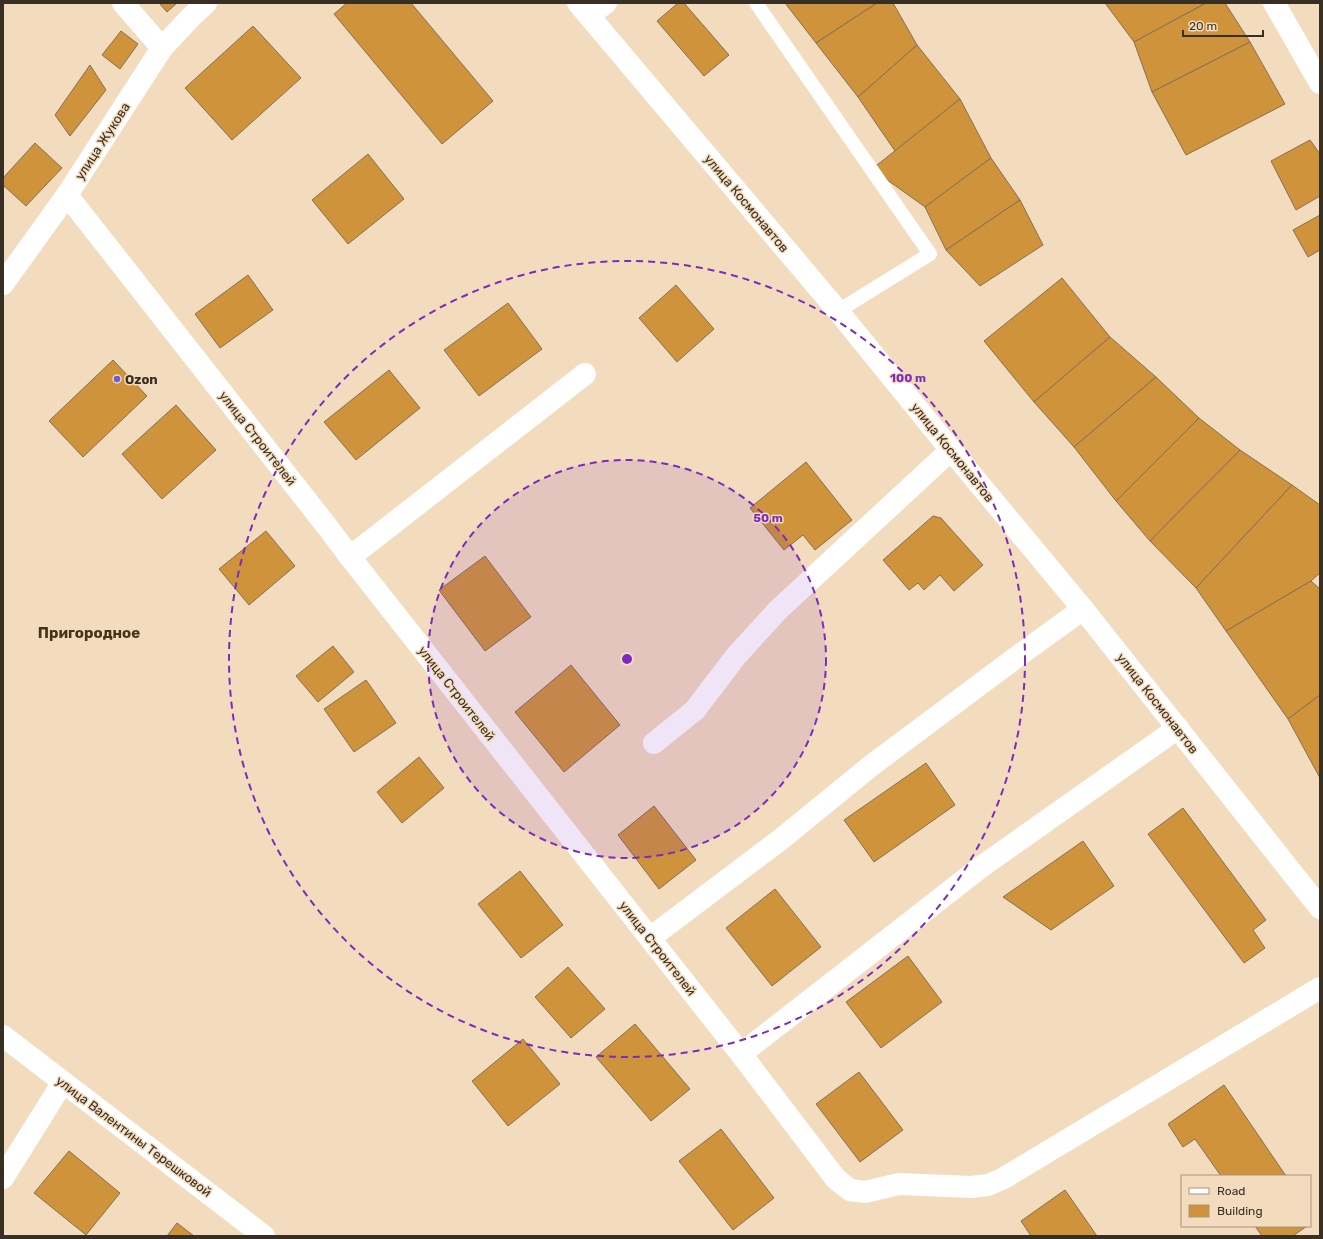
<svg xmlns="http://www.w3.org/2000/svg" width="1323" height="1239" font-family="Rubik,sans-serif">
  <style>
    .building { fill: #cf933b; stroke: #857055 }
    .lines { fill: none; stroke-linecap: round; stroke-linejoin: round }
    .service { stroke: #fff; stroke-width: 14 }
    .minor { stroke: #fff; stroke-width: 22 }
    .tertiary { stroke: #fff; stroke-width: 22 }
    .ring { fill: none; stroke: #7b2cbf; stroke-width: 2; stroke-dasharray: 7 5 }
    .poi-dot { fill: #6b5fd8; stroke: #f3dbbd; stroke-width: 1.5 }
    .labels { text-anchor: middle; stroke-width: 3; stroke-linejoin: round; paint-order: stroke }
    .street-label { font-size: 13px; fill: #382f24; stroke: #f3dbbd }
    .poi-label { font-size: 13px; font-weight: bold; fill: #382f24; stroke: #f3dbbd; text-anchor: start }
    .quarter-label { font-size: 15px; font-weight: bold; fill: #46331a; stroke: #f3dbbd }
    .centre { fill: #7b2cbf; stroke: #f3dbbd; stroke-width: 2 }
    .ring-label { font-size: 12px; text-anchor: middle; font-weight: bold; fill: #7b2cbf; stroke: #f3dbbd; stroke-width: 3; stroke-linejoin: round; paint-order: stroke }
  </style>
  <rect width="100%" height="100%" fill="#f3dbbd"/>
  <g class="building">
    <path d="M159,3H177L167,12Z"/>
    <path d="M347,3H411L493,101L442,144L334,14Z"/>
    <path d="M678,3H684L729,55L704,76L657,21Z"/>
    <path d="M785,3H877L816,43Z"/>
    <path d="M877,3H893L917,45L858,97L816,43Z"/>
    <path d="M1105,3H1206L1134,42Z"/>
    <path d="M1206,3H1225L1250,42L1152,92L1134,42Z"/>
    <path d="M253,26L301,78L232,140L185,88Z"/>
    <path d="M121,31L138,44L120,69L102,55Z"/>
    <path d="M1250,42L1285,104L1186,155L1152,92Z"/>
    <path d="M917,45L960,99L895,151L858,97Z"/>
    <path d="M90,65L106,90L70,136L55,115Z"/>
    <path d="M960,99L991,158L925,207L872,169Z"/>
    <path d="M1310,140L1320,154V196L1296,210L1271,161Z"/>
    <path d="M35,143L62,168L26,206L3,185V178Z"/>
    <path d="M368,154L404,199L348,244L312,200Z"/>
    <path d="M991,158L1020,200L946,250L925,207Z"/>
    <path d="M1020,200L1043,245L980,286L946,250Z"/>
    <path d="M1320,215V250L1308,257L1293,230Z"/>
    <path d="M248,275L273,310L220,348L195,314Z"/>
    <path d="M1062,278L1110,337L1034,402L984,341Z"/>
    <path d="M676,285L714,329L677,362L639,318Z"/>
    <path d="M508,303L542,349L479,396L444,350Z"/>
    <path d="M1110,337L1156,377L1074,447L1034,402Z"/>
    <path d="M113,360L147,396L83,457L49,421Z"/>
    <path d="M389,370L420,408L356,460L324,422Z"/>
    <path d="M1156,377L1199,418L1116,501L1074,447Z"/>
    <path d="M176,405L216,450L162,499L122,454Z"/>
    <path d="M1199,418L1240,450L1150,541L1116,501Z"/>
    <path d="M1240,450L1292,485L1196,588L1150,541Z"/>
    <path d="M806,462L852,520L815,550L803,535L784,550L750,508Z"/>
    <path d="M1292,485L1320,505V573L1311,581L1226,631L1196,588Z"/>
    <path d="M933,516L941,518L983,565L954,591L940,575L924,590L918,583L909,590L883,560Z"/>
    <path d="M266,531L295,566L249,605L219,569Z"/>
    <path d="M485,556L531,617L485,651L439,590Z"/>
    <path d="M1311,581L1320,589V695L1288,719L1226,631Z"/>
    <path d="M333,646L354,672L318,702L296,676Z"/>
    <path d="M571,665L620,725L564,772L515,712Z"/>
    <path d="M366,680L396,723L354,752L324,709Z"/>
    <path d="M1320,695V778L1288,719Z"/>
    <path d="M419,757L444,788L402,823L377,792Z"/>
    <path d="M926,763L955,805L874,862L844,820Z"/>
    <path d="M654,806L696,860L659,889L618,835Z"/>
    <path d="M1183,808L1266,920L1253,930L1265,948L1244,963L1148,834Z"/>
    <path d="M1083,841L1114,886L1051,930L1003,897Z"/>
    <path d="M520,871L563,925L521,958L478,904Z"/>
    <path d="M775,889L821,947L772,986L726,928Z"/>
    <path d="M908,956L942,1002L881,1048L846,1002Z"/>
    <path d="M568,967L605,1009L571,1038L535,997Z"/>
    <path d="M635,1024L690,1089L651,1121L596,1057Z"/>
    <path d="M523,1039L560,1084L508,1126L472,1081Z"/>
    <path d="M859,1072L903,1130L860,1162L816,1104Z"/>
    <path d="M1224,1085L1286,1176H1221L1195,1139L1183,1147L1168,1124Z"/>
    <path d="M721,1129L774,1198L733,1230L679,1161Z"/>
    <path d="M69,1151L120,1193L86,1235L34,1193Z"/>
    <path d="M1065,1190L1097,1236H1031L1021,1221Z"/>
    <path d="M177,1223L194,1236H167Z"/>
    <path d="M1255,1226H1307L1293,1236H1262Z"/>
  </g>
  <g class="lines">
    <path class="service" d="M756,3L930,254L838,311"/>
    <g class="minor">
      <path d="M123,3L162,48"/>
      <path d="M1274,3L1320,83"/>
      <path d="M589,15L606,3"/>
      <path d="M67,195L329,529L350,557L741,1054L836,1179L850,1190L865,1192L899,1184L971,1187L988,1185L1004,1178L1320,988"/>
      <path d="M3,284L67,195L162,48L191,17L206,3"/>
      <path d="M350,557L585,374"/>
      <path d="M654,743L695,710L736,656L778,610L951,450"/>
      <path d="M650,938L780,840L872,765L1014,659L1083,609"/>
      <path d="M3,1036L264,1236"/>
      <path d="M741,1054L981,867L1178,728"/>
      <path d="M3,1178L63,1082"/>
    </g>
    <path class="tertiary" d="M578,3L838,311L951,450L1083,609L1320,908"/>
  </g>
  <circle cx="627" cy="659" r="199" fill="#7b2cbf" fill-opacity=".12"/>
  <g class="ring">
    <circle cx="627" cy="659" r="199"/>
    <circle cx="627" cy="659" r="398"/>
  </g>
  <circle class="poi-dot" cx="117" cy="379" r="4"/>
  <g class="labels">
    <g class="street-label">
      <text transform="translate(102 141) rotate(-57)" y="5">улица Жукова</text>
      <text transform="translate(747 203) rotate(50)" y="5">улица Космонавтов</text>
      <text transform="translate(258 438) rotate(52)" y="5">улица Строителей</text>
      <text transform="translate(953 452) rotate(51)" y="5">улица Космонавтов</text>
      <text transform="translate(457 693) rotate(52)" y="5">улица Строителей</text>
      <text transform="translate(1158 703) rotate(52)" y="5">улица Космонавтов</text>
      <text transform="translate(658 948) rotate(52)" y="5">улица Строителей</text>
      <text transform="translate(134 1136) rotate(37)" y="5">улица Валентины Терешковой</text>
    </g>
    <g class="poi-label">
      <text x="125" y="384">Ozon</text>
    </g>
    <g class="quarter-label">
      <text x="89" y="638">Пригородное</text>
    </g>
  </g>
  <circle cx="627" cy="659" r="6" class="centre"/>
  <g class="ring-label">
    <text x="908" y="382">100 m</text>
    <text x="768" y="522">50 m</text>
  </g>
  <rect width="1323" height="1239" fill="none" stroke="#382f24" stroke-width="8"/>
  <rect x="1181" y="1175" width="130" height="52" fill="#f3dbbd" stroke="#a89680"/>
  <rect x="1189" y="1188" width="20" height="6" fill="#ffffff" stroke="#a89680"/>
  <text x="1217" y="1195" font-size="12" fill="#382f24">Road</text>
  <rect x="1189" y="1205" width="20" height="12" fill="#cf933b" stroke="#a89680"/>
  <text x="1217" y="1215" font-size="12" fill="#382f24">Building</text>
  <path d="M1183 30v6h80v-6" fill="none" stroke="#382f24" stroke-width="2"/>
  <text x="1189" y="30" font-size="12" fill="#382f24" stroke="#f3dbbd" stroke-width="3" paint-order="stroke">20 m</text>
</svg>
